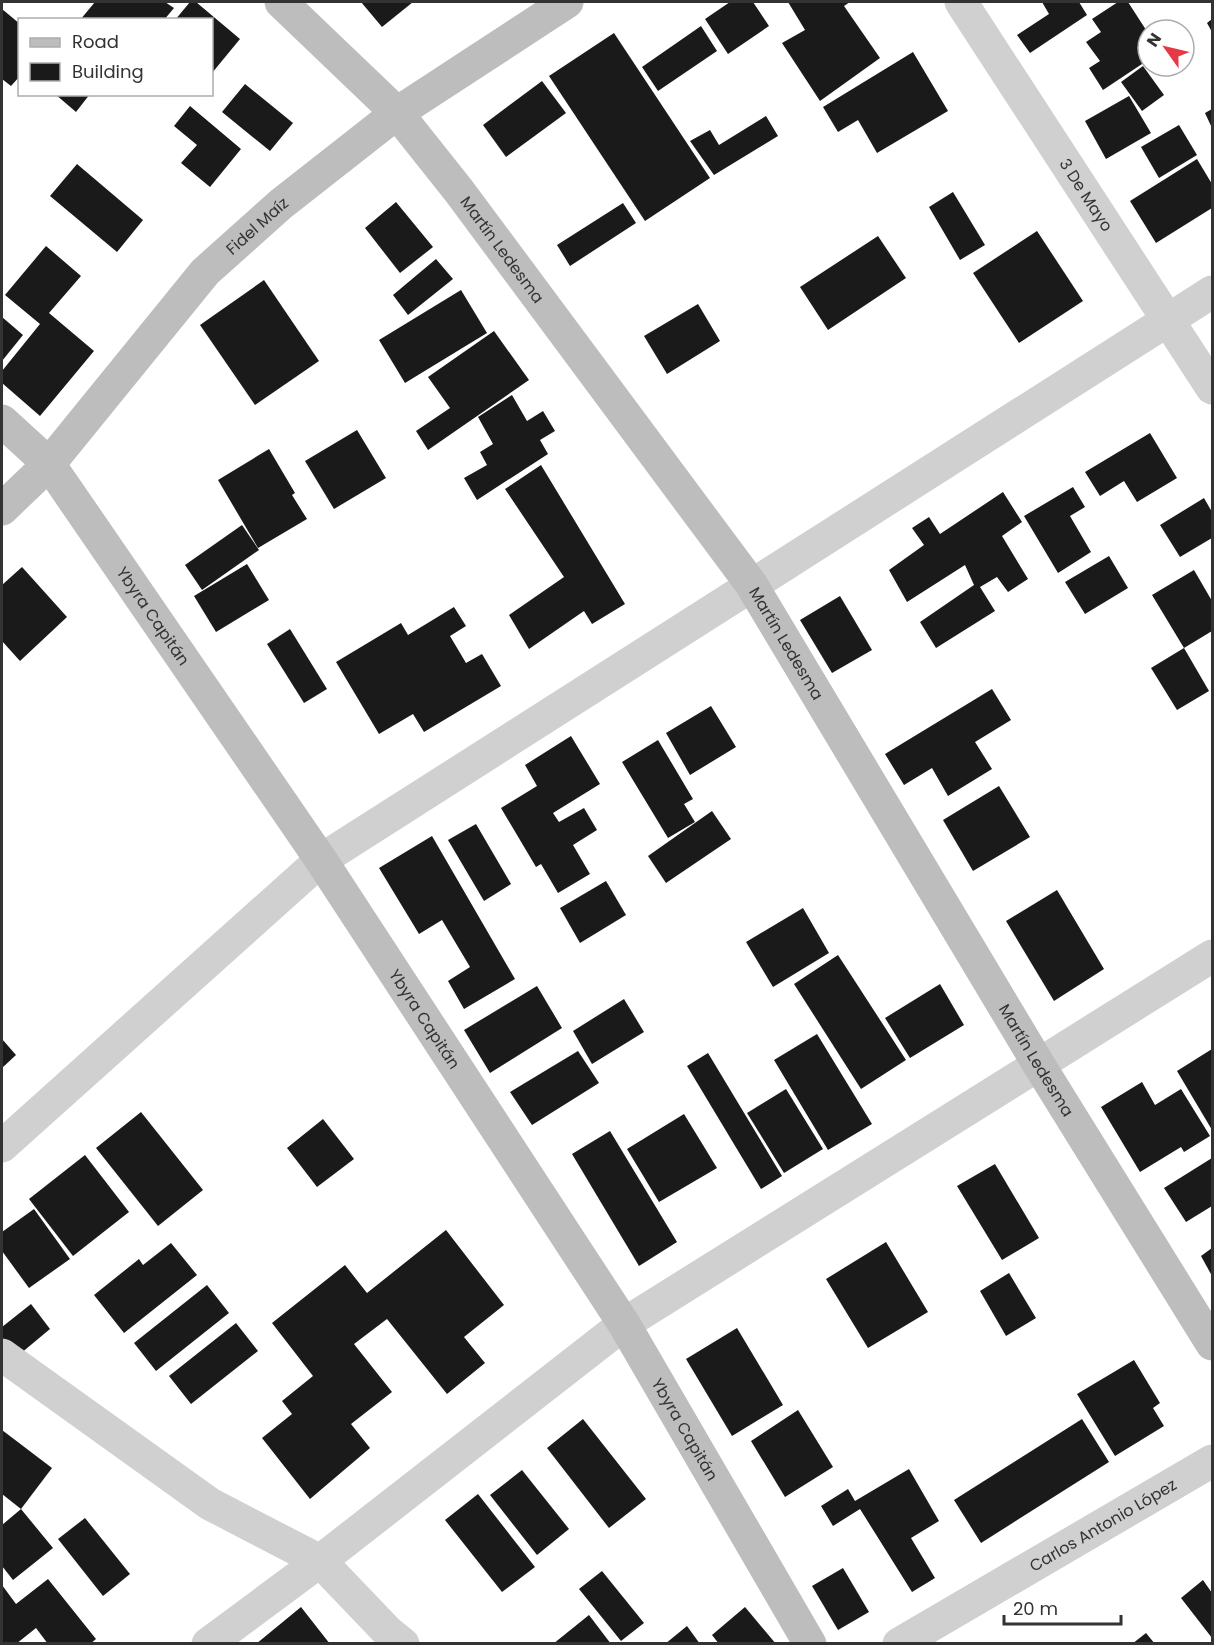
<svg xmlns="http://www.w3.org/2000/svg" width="1214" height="1645" font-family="Poppins,sans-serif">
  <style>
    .building { fill: #1a1a1a }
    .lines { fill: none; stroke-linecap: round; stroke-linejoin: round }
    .street { stroke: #d0d0d0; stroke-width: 33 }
    .secondary { stroke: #bdbdbd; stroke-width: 33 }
    .labels { text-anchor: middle; stroke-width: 6; stroke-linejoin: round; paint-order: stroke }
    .street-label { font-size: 16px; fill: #333; stroke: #fff }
  </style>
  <rect width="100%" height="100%" fill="#fff"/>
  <g class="building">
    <path d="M95,2H165L174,8L164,20H80Z"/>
    <path d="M190,2H196L240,39L212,73V20H175Z"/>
    <path d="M361,2H413L382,27Z"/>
    <path d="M730,2H753L769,26L728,54L705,19Z"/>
    <path d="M788,2H850L844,6L880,58L820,101L782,43L805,30Z"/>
    <path d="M1042,2H1079L1087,15L1030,53L1017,35L1049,14Z"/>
    <path d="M1118,2H1128L1148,33V60L1103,90L1089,68L1100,61L1086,42L1101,32L1092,19Z"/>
    <path d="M2,9L20,24V76L11,86L2,79Z"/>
    <path d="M1212,19V32L1207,23Z"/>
    <path d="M701,26L717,51L658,91L642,67Z"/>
    <path d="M614,33L710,178L645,221L549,76Z"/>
    <path d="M913,52L948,111L877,153L858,120L838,132L823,107Z"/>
    <path d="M1143,66L1164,95L1142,111L1121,82Z"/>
    <path d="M542,81L566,113L506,157L483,125Z"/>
    <path d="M245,84L293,123L270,151L222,112Z"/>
    <path d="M55,94H90L76,112Z"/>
    <path d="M1129,96L1151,133L1106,159L1085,121Z"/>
    <path d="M190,106L241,149L210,187L181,163L197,145L174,126Z"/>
    <path d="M1212,109V128L1205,113Z"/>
    <path d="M766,116L778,136L714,175L690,141L710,130L719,145Z"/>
    <path d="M1179,125L1197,155L1159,178L1141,147Z"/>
    <path d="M1197,159L1212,184V208L1156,243L1130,201Z"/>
    <path d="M77,164L143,220L117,252L50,196Z"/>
    <path d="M953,192L985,245L960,260L929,207Z"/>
    <path d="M396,202L433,247L400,273L365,228Z"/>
    <path d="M623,203L636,223L570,266L557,245Z"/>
    <path d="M1037,231L1083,301L1019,343L973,273Z"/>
    <path d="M878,236L906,278L828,330L800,287Z"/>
    <path d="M46,246L81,276L49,313L94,351L40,416L2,383V371L40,324L5,295Z"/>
    <path d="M436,259L453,279L408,315L393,295Z"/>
    <path d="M264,280L319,361L255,405L200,325Z"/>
    <path d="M461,290L487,333L405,383L379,340Z"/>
    <path d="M698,304L720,341L667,374L644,336Z"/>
    <path d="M2,317L23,335L2,361Z"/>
    <path d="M494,331L529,380L428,450L416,431L450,408L428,377Z"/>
    <path d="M512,395L527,421L543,411L555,431L540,440L548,454L477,500L464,478L487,465L480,452L493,444L478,417Z"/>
    <path d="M357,430L386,478L334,509L305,461Z"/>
    <path d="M1150,433L1177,478L1137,502L1124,481L1100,496L1085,472Z"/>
    <path d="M269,449L295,493L292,495L307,519L258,548L218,480Z"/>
    <path d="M541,465L625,604L592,624L584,611L529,649L509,615L564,577L505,489Z"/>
    <path d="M1073,487L1085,507L1070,516L1091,552L1058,573L1024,516Z"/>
    <path d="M1003,492L1022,522L1002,536L1028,579L1008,592L997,577L980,587L995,611L936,648L920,622L974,585L965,565L907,602L889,570L924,545L912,528L929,517L940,534Z"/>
    <path d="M1204,498L1212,512V538L1180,557L1160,525Z"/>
    <path d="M242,525L259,550L202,590L185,565Z"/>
    <path d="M1109,556L1128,588L1085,614L1065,582Z"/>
    <path d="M247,564L269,600L216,632L194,596Z"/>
    <path d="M22,567L67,617L20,661L2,641V585Z"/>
    <path d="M1194,570L1212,601V631L1184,648L1152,595Z"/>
    <path d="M840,596L872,650L832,673L800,620Z"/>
    <path d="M454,607L466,626L450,636L466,663L482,654L501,686L424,732L413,714L379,734L336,662L401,623L408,635Z"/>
    <path d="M290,629L327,689L304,703L267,644Z"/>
    <path d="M1184,648L1209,691L1177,710L1151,668Z"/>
    <path d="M992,689L1011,720L975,742L992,769L948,796L932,768L904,785L885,754Z"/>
    <path d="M711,706L736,747L690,775L666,733Z"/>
    <path d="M571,736L600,784L553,813L559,822L584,808L597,830L573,845L590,874L558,893L541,864L536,867L501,808L537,786L525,765Z"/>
    <path d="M658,740L693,799L684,804L695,822L668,838L622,762Z"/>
    <path d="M999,786L1030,837L973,871L943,820Z"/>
    <path d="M712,811L731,839L666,883L648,856Z"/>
    <path d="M476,824L511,884L484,901L448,840Z"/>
    <path d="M432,836L515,979L464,1009L448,981L470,967L442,920L419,934L379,868Z"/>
    <path d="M606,881L626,915L580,943L560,908Z"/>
    <path d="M1057,890L1104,969L1054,1001L1006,921Z"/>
    <path d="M803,908L829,953L773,987L746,942Z"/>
    <path d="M838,955L906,1060L861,1089L794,984Z"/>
    <path d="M940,984L964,1025L910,1058L885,1018Z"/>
    <path d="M537,986L562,1028L490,1073L464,1030Z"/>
    <path d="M624,999L644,1032L592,1064L573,1031Z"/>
    <path d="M817,1034L872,1124L828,1150L774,1060Z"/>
    <path d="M2,1039L16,1055L2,1068Z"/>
    <path d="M1212,1049V1130L1177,1071Z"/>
    <path d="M578,1051L599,1083L532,1125L510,1092Z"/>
    <path d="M708,1053L782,1176L761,1189L687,1066Z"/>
    <path d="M1142,1082L1155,1105L1181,1089L1210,1136L1184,1152L1181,1147L1140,1172L1101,1107Z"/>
    <path d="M786,1089L823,1149L784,1173L747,1113Z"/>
    <path d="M141,1112L203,1190L158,1226L96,1148Z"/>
    <path d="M684,1114L717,1168L659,1202L627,1149Z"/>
    <path d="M323,1119L354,1159L317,1187L287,1148Z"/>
    <path d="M610,1131L677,1242L639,1266L572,1154Z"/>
    <path d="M85,1155L129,1212L73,1256L29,1199Z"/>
    <path d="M1212,1158V1206L1186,1222L1164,1188Z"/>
    <path d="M995,1164L1039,1238L1002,1260L957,1186Z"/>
    <path d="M34,1209L70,1259L29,1288L2,1251V1232Z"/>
    <path d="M446,1230L504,1305L464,1337L485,1363L447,1394L387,1319L354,1344L392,1392L351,1424L370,1448L310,1499L262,1438L292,1414L282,1401L313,1376L272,1323L345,1265L367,1293Z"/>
    <path d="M886,1242L928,1312L868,1348L826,1279Z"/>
    <path d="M171,1243L197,1275L124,1333L94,1295L139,1259L143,1265Z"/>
    <path d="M1212,1248V1276L1201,1256Z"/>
    <path d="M1009,1273L1036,1318L1006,1336L980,1291Z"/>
    <path d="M207,1285L229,1313L156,1371L134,1343Z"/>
    <path d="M31,1304L50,1329L14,1359L2,1343V1327Z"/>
    <path d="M236,1323L258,1351L191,1404L169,1376Z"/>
    <path d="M737,1328L783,1405L732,1436L686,1359Z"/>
    <path d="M1134,1360L1160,1403L1153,1408L1164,1426L1115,1456L1077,1394Z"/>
    <path d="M798,1410L833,1467L785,1497L751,1441Z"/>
    <path d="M583,1419L646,1499L609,1528L547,1448Z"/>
    <path d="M1082,1419L1109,1462L981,1543L954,1500Z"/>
    <path d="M2,1430L52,1468L21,1509L2,1494Z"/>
    <path d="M909,1469L939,1521L911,1538L935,1578L912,1592L860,1509L833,1526L821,1506L848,1489L855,1501Z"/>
    <path d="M522,1470L569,1529L537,1555L490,1495Z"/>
    <path d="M478,1494L535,1567L502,1592L445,1520Z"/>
    <path d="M21,1509L53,1548L13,1580L2,1566V1525Z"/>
    <path d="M85,1518L130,1574L103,1596L58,1539Z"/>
    <path d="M843,1568L869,1612L838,1630L812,1586Z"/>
    <path d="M602,1571L644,1623L621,1641L579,1589Z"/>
    <path d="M48,1579L96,1639L90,1644H48L36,1628L16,1644H2V1585L16,1604Z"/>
    <path d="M1203,1580L1212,1593V1638L1181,1598Z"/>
    <path d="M301,1607L330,1644H256Z"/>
    <path d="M745,1607L776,1644H719L712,1635Z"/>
    <path d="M589,1615L611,1644H553Z"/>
    <path d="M687,1626L700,1644H665Z"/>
    <path d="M1146,1633L1155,1644H1132Z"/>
  </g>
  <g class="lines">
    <g class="street">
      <path id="s1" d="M961,2L1212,388"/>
      <path d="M2,1146L321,860L1212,292"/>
      <path d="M2,1355L210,1504L320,1561L387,1631L403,1644"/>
      <path d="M208,1644L320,1561L624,1324L1212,956"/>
      <path id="s2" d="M899,1644L1212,1461"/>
    </g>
    <g class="secondary">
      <path id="s3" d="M281,2L397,113L459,191L751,584L1039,1065L1212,1344"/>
      <path id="s4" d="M2,421L49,464L321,860L624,1324L810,1644"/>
      <path id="s5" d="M2,509L49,464L205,272L281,204L397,113L567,2"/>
    </g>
  </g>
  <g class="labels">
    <g class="street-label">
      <text dy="6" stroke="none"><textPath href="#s1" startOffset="230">3 De Mayo</textPath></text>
      <text dy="6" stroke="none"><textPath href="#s5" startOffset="382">Fidel Maíz</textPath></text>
      <text dy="6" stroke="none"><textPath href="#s3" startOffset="333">Martín Ledesma</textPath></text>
      <text dy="6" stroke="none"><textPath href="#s4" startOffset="248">Ybyra Capitán</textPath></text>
      <text dy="6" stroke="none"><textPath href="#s3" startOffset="819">Martín Ledesma</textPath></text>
      <text dy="6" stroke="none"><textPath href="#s4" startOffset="734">Ybyra Capitán</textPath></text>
      <text dy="6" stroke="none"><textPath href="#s3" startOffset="1305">Martín Ledesma</textPath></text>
      <text dy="6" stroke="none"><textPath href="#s4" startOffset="1220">Ybyra Capitán</textPath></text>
      <text dy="6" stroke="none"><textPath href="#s2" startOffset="236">Carlos Antonio López</textPath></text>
    </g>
  </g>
  <rect width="1214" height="1645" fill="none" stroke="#333333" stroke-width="6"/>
  <rect x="18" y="18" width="195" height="78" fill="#ffffff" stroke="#adadad" stroke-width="1.5"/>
  <rect x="30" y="38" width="30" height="9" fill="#bdbdbd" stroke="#adadad" stroke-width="1.5"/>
  <text x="72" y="48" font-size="18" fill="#333333">Road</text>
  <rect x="30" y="63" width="30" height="18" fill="#1a1a1a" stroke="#adadad" stroke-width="1.5"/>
  <text x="72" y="78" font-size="18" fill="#333333">Building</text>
  <g transform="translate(1166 48) rotate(304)"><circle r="28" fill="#ffffff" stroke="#adadad" stroke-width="1.5"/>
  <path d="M0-4.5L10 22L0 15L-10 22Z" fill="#e63946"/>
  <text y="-9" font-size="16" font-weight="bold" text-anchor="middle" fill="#333333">N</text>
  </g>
  <path d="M1004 1615v9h117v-9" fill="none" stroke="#333333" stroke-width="3"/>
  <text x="1013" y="1615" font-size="18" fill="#333333" stroke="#ffffff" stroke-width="4.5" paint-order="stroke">20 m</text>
</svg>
